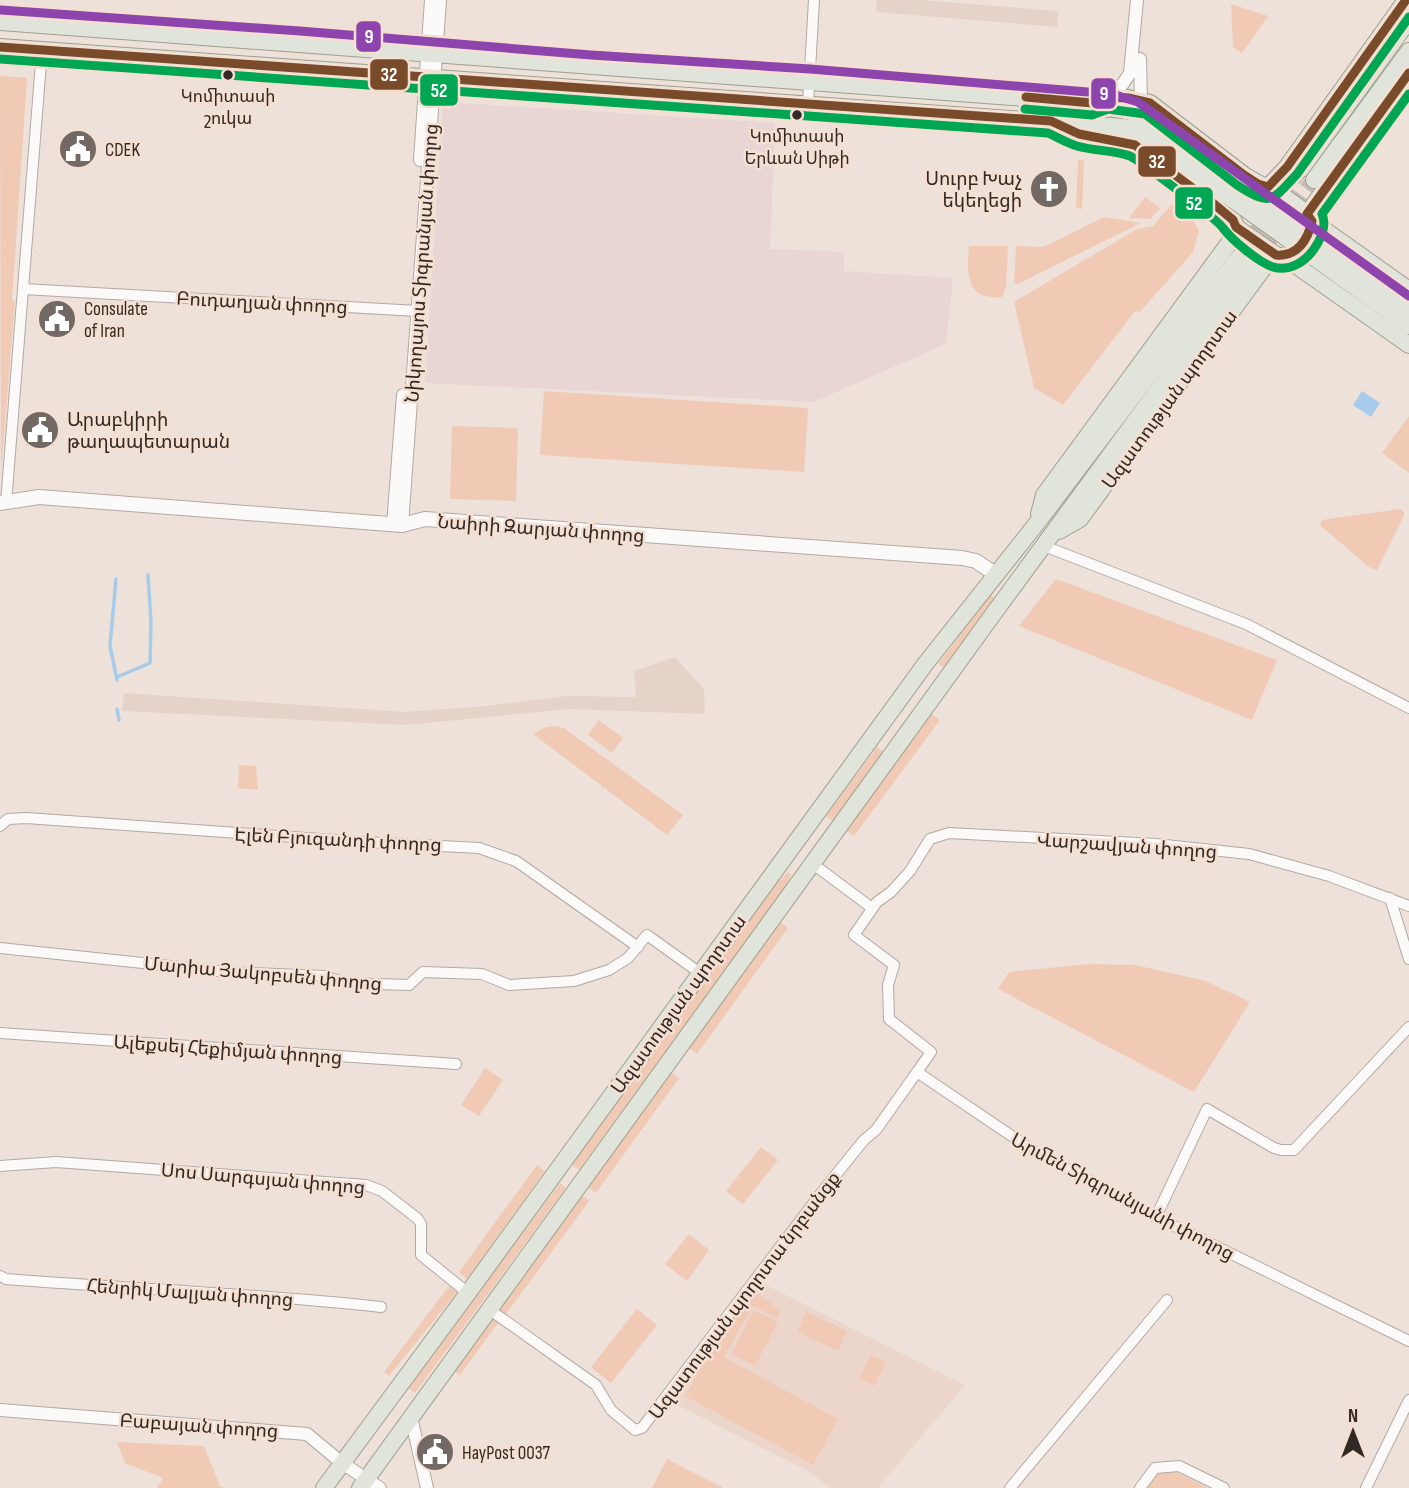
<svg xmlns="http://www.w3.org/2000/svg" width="1409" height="1488" font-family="'Sofia Sans Condensed','Noto Sans Armenian',sans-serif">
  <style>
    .commercial { fill: #e9d5d4 }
    .industrial { fill: #e5d3c9 }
    .built { fill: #ecd6cb }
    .green { fill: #f1cab5 }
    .water { fill: #a7cbea }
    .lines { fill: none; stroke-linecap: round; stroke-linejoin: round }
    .stream { stroke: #a7cbea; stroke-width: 3.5 }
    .primary-tunnel { stroke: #c7bcb6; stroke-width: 16; stroke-dasharray: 16 8; stroke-linecap: butt }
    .minor-casing { stroke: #b2a9a4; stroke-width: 12 }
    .tertiary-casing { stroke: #b2a9a4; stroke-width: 14 }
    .secondary-casing { stroke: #b2a9a4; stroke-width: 16 }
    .primary-casing { stroke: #9da08d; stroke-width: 18 }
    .minor { stroke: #fcfaf9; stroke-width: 10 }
    .tertiary { stroke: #fcfaf9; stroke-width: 12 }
    .secondary { stroke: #fcfaf9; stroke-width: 14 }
    .primary { stroke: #e1e4da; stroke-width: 16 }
    .primary-bridge-casing { stroke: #9da08d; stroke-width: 18; stroke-linecap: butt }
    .primary-bridge { stroke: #e1e4da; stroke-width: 16 }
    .bus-1-casing { stroke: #f5dfd2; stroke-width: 14 }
    .bus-2-casing { stroke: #f5dfd2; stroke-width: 14 }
    .bus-3-casing { stroke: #f5dfd2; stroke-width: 14 }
    .bus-1 { stroke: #7a4b2a; stroke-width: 9 }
    .bus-2 { stroke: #00a651; stroke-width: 9 }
    .bus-3 { stroke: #8e44ad; stroke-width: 9 }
    .bus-dot { fill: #312924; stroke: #f5dfd2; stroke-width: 2.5 }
    .labels { text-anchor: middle; stroke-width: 5; stroke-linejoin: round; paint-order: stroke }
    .bus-label { font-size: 17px; fill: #312924; stroke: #f5dfd2 }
    .poi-label { font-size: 19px; fill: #312924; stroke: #f5dfd2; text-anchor: start }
    .street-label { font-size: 19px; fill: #312924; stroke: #f5dfd2 }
    .line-badge { stroke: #f5dfd2; stroke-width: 2.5 }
    .badge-label { font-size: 19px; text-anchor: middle; font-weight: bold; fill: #fff }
  </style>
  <rect width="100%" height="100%" fill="#ede1da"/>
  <path class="commercial" d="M443,102L775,123L770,249L844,252V271L953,278L946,344L813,402L425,383Z"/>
  <g class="industrial">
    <path d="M877,0H921L1058,11L1057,27L876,12Z"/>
    <path d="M675,657L704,689L705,714L568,709L406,725L122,711L124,693L405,712L486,706L567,696L636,697L634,671Z"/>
  </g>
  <path class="built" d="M758,1281L965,1385L878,1488H831L808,1471L671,1402Z"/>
  <g class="green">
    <path d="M1231,4L1268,16L1242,53L1233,47Z"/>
    <path d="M0,76L27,78L12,300L15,301L1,472Z"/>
    <path d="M1078,160H1084L1082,209L1076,208Z"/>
    <path d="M1145,197L1160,208L1150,219L1129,218Z"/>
    <path d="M1172,204L1188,213L1199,230L1193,252L1140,312L1135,311L1063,405L1034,388L1014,302L1137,229L1153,226Z"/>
    <path d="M1105,217L1141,223L1018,284L1014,283L1016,246L1043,247Z"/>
    <path d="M969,246H1008L1006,287L1002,297C965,301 967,273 969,246Z"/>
    <path d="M544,391L808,408L804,472L540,455Z"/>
    <path d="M1409,416V473L1382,453Z"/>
    <path d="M452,426L518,428L516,501L450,499Z"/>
    <path d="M1400,509L1404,512V515L1377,570L1369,567L1320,525L1322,520Z"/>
    <path d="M1056,579L1277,660L1252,720L1019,626Z"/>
    <path d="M990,595L996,599L945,668L938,664Z"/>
    <path d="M930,713L940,720L854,836L844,829Z"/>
    <path d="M599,720L623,738L612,753L588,735Z"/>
    <path d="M555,726L564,728L683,815L667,835L533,734L546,727Z"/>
    <path d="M877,747L884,752L833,821L826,816Z"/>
    <path d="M239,765L256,766L258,790L238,788Z"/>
    <path d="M788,872L791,875L784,889L579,1170L571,1164L776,884Z"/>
    <path d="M776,919L788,928L697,1054L686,1046Z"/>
    <path d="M1089,964L1135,965L1206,981L1250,1002L1194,1092L998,989L1009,972Z"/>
    <path d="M485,1068L503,1080L479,1116L461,1105Z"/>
    <path d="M670,1071L679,1078L596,1193L587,1186Z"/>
    <path d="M761,1147L778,1160L743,1204L726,1191Z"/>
    <path d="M537,1165L545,1171L467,1279L459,1272Z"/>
    <path d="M560,1183L566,1188L415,1393L408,1388Z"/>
    <path d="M580,1194L589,1201L504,1317L494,1311Z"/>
    <path d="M689,1234L709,1250L687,1281L665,1264Z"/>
    <path d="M449,1286L457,1292L389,1376L384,1372Z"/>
    <path d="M754,1291L780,1310L778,1319L753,1306L724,1357L838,1419L813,1465L685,1396L711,1350Z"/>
    <path d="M637,1309L657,1325L611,1383L591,1367Z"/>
    <path d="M754,1310L778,1322L755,1366L731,1354Z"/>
    <path d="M806,1312L847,1331L838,1351L797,1332Z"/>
    <path d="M490,1317L498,1323L460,1375L452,1369Z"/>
    <path d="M871,1355L886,1362L874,1386L859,1378Z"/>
    <path d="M117,1442L204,1446L220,1486L225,1488H157L163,1478L125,1463Z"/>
    <path d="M667,1459L722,1487V1488H652Z"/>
    <path d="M1176,1472L1208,1488H1148L1156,1474Z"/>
  </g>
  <path class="water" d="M1362,391L1380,403L1371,417L1353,405Z"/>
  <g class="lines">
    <g class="stream">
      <path d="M116,579L110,646L117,680"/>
      <path d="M117,677L150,663L151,622L148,575"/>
      <path d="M117,709L119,720"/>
    </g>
    <g class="primary-tunnel">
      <path d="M1238,258L1301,169"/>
      <path d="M1249,266L1314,180"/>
    </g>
    <defs>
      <g id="minor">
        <path d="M808,105L814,0"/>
        <path d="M23,289L418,311"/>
        <path d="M6,503L42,50"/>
        <path d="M1044,546L1246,624L1409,708"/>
        <path d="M0,826L8,819L26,818L364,842L479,848L516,861L638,947"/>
        <path d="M813,864L872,908"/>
        <path d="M1390,898L1409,959"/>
        <path d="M1409,906L1329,876L1249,854L1156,844L949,833L930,839L910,871L891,892L877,902L854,935L894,965L888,985L889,1019L931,1052L917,1072L1031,1149L1156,1217L1409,1341"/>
        <path d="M0,948L228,972L324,976L346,983L409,985L423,972L482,974L509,985L574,981L609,970L628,958L647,935L700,973"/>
        <path d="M0,1033L456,1064"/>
        <path d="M0,1166L56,1162L366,1185L382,1191L418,1219L421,1224V1255L468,1293"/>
        <path d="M1156,1217L1207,1109L1274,1148L1281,1150H1294L1409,1027"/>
        <path d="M0,1276L6,1279C130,1289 256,1293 381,1307"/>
        <path d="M490,1310L596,1385L611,1410L635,1430L642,1428L822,1192L864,1140L876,1130L917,1072"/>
        <path d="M1010,1488L1167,1300"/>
        <path d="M1140,1488L1155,1468L1179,1466L1224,1488"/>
        <path d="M1366,1488L1409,1400"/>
      </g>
      <g id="tertiary">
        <path d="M1140,59L1141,101"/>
        <path d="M1106,97L1122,85L1130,73L1137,0"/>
        <path d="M420,160L431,0"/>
        <path d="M393,525L403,395"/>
        <path d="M402,525L440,0"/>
        <path d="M0,1410L307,1434L342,1463L380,1488"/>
        <path d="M411,1417L427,1488"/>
      </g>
      <path id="secondary" d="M0,503L39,497L402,525L425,519L962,558L976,561L995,574"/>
      <g id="primary">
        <path d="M0,22L1092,103L1131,112L1229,182"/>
        <path d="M0,47L1124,127L1144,135L1222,192"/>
        <path d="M1103,99L1128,98L1150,103L1244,175C1266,189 1296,199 1312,221L1409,290"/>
        <path d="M1059,125L1079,134L1135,145L1233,220"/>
        <path d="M1301,169L1409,20"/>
        <path d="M1314,180L1409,51"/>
        <path d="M1268,187L1287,167L1406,0"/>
        <path d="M1307,214L1409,73"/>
        <path d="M1233,219L1236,227L1276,255L1284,257"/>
        <path d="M1320,247L1409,311"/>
        <path d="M1284,257L1409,345"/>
        <path d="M1313,257L1409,326"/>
        <path d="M1039,514L1044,495L1229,243L1236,227"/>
        <path d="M1059,531L1080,519L1262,270L1276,255"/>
        <path d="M324,1488L468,1293L926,663L1037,523L1238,258"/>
        <path d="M360,1488L994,613L1249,266"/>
      </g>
    </defs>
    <use href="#minor" class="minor-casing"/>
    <use href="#tertiary" class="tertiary-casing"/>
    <use href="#secondary" class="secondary-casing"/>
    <use href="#primary" class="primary-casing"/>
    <use href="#minor" class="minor"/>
    <use href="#tertiary" class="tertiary"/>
    <use href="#secondary" class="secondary"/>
    <use href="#primary" class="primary"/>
    <defs>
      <g id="primary-bridge">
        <path d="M1229,182L1320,247"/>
        <path d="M1222,192L1313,257"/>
      </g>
    </defs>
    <use href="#primary-bridge" class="primary-bridge-casing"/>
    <use href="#primary-bridge" class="primary-bridge"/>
    <defs>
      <g id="bus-1">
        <path d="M0,47L1051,121L1079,134L1135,145L1214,204L1233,220L1236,227L1276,255C1297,257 1308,240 1312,221L1307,214L1409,73"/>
        <path d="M1026,97L1092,103L1106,97L1128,98L1150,103L1244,175L1258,184L1268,187L1287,167L1406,0"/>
      </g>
      <g id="bus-2">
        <path d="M0,59L1048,133C1057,137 1067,143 1077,146C1094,151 1114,150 1130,156C1140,161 1217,219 1223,228C1232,240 1258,262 1273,267C1289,272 1305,262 1314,249C1321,239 1327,225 1322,214L1409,94"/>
        <path d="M1025,109L1092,115L1108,109L1145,114L1237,185C1271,207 1272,201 1297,174L1409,17"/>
      </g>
      <path id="bus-3" d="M1,10L300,31L591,55L810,69L1112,94L1138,102L1409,296"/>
    </defs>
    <use href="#bus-1" class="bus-1-casing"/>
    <use href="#bus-2" class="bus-2-casing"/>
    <use href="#bus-3" class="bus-3-casing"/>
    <use href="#bus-1" class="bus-1"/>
    <use href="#bus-2" class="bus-2"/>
    <use href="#bus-3" class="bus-3"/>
  </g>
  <defs>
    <symbol id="civic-disc" viewBox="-11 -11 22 22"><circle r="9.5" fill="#736964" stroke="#f5dfd2"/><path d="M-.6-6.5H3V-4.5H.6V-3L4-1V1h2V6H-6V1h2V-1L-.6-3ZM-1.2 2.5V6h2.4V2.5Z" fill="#fff"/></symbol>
    <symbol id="church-disc" viewBox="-11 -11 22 22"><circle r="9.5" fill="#736964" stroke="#f5dfd2"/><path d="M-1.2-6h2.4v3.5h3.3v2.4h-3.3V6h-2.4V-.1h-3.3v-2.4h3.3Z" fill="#fff"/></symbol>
  </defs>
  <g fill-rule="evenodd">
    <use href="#civic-disc" x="56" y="127" width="44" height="44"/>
    <use href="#church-disc" x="1027" y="167" width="44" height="44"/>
    <use href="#civic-disc" x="35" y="297" width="44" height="44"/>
    <use href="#civic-disc" x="18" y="408" width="44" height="44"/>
    <use href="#civic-disc" x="413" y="1430" width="44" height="44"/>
  </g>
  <g class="bus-dot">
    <circle cx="228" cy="75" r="6"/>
    <circle cx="797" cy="115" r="6"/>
  </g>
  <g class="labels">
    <g class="bus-label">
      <text x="228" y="102">Կոմիտասի<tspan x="228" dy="22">շուկա</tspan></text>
      <text x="797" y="142">Կոմիտասի<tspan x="797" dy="22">Երևան Սիթի</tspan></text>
    </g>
    <g class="poi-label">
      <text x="105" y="156">CDEK</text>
      <text x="1022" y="185" text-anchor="end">Սուրբ Խաչ<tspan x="1022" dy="22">եկեղեցի</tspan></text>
      <text x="84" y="315">Consulate<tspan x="84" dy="22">of Iran</tspan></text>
      <text x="67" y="426">Արաբկիրի<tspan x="67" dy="22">թաղապետարան</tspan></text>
      <text x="462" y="1459">HayPost 0037</text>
    </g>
    <g class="street-label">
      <text transform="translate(421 263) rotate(-86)" y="7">Նիկողայոս Տիգրանյան փողոց</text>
      <text transform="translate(262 302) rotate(3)" y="7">Բուդաղյան փողոց</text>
      <text transform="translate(1169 399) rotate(-54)" y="7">Ազատության պողոտա</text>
      <text transform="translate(541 528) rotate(4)" y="7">Նաիրի Զարյան փողոց</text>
      <text transform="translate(338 839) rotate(3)" y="7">Էլեն Բյուզանդի փողոց</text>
      <text transform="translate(1127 845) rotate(4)" y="7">Վարշավյան փողոց</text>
      <text transform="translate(263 973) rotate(5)" y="7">Մարիա Յակոբսեն փողոց</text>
      <text transform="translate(678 1004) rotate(-54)" y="7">Ազատության պողոտա</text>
      <text transform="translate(228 1049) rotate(4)" y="7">Ալեքսեյ Հեքիմյան փողոց</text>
      <text transform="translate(263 1178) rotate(5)" y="7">Սոս Սարգսյան փողոց</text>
      <text transform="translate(1123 1196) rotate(28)" y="7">Արմեն Տիգրանյանի փողոց</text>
      <text transform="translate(190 1292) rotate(4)" y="7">Հենրիկ Մալյան փողոց</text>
      <text transform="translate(744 1295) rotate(-53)" y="7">Ազատության պողոտա նրբանցք</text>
      <text transform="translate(199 1425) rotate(4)" y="7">Բաբայան փողոց</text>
    </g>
  </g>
  <g class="line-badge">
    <rect x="355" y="20" width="27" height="33" rx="7" fill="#8e44ad"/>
    <rect x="369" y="58" width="40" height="33" rx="7" fill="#7a4b2a"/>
    <rect x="419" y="73" width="40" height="34" rx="7" fill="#00a651"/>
    <rect x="1090" y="77" width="27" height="33" rx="7" fill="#8e44ad"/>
    <rect x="1137" y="145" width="40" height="33" rx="7" fill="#7a4b2a"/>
    <rect x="1174" y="186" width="40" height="34" rx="7" fill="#00a651"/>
  </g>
  <g class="badge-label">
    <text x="369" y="43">9</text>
    <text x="389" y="81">32</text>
    <text x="439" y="97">52</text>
    <text x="1104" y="100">9</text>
    <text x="1157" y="168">32</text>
    <text x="1194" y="210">52</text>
  </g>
  <g transform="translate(1353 1432)" stroke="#f5dfd2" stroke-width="5" paint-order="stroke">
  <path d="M0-5L12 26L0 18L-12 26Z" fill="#312924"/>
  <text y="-10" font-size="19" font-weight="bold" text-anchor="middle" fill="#312924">N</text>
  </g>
</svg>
